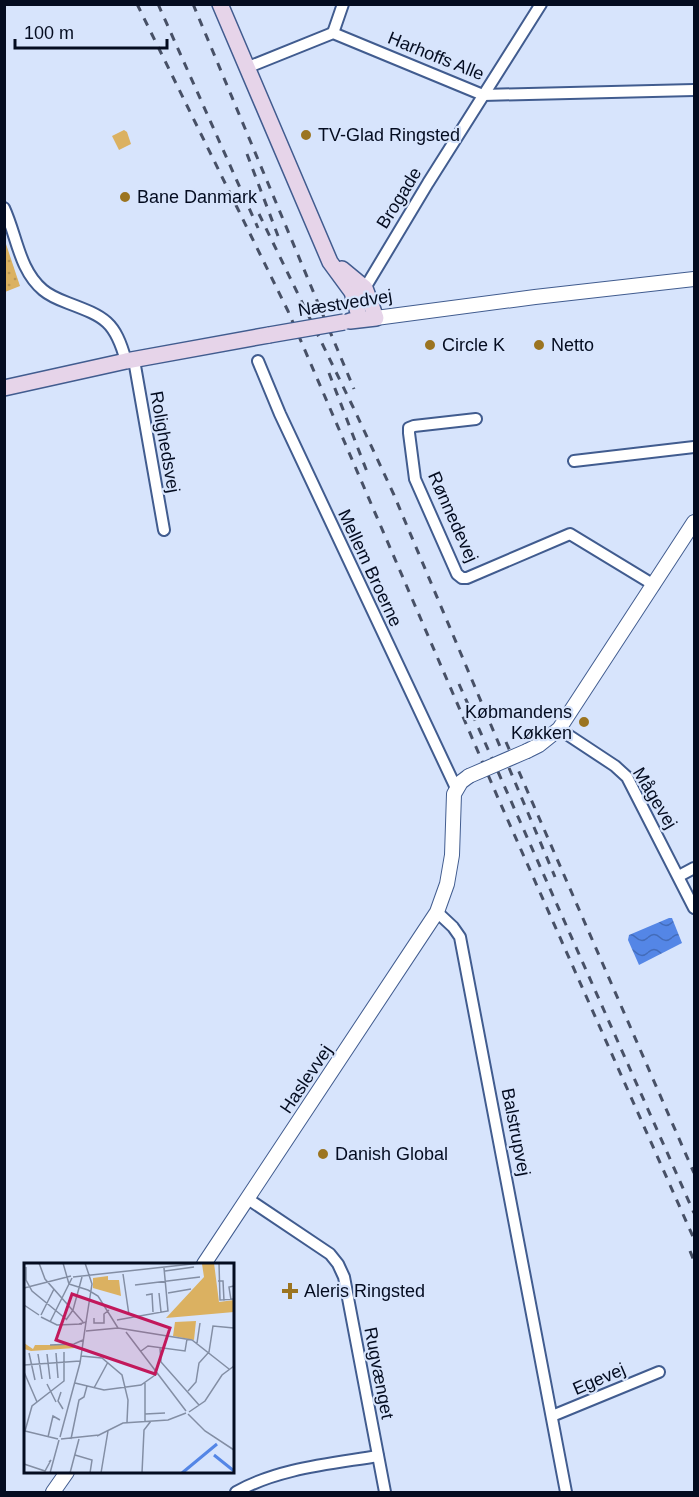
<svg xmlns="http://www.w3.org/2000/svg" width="699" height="1497" font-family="Helvetica,sans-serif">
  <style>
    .grass { fill: #dbb161 }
    .garden { fill: url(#garden-dots) }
    .water { fill: url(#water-waves) }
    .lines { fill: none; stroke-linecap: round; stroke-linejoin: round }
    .minor-casing { stroke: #415c8f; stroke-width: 14 }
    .tertiary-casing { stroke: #415c8f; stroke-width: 16 }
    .secondary-casing { stroke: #415c8f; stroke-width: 18 }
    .minor { stroke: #fff; stroke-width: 10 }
    .tertiary { stroke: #fff; stroke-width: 14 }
    .secondary { stroke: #e6d4e9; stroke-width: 15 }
    .rail { stroke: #475066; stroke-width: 3; stroke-dasharray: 8 8; stroke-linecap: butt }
    .tertiary-bridge-casing { stroke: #415c8f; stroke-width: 16; stroke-linecap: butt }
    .secondary-bridge-casing { stroke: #415c8f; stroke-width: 18; stroke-linecap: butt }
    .tertiary-bridge { stroke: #fff; stroke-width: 14 }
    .secondary-bridge { stroke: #e6d4e9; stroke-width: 15 }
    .poi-dot { fill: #9b7420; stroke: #d7e4fc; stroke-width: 2 }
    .labels { text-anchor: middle; stroke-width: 4.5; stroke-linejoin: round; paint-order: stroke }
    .street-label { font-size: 18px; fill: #040c20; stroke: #d7e4fc }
    .poi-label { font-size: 18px; fill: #040c20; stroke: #d7e4fc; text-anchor: start }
    .inset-river { fill: none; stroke: #5486e6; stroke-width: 3 }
    .inset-road { fill: none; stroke: #838ea4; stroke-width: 1.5 }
    .view { fill: #c2185b; fill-opacity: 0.15; stroke: #c2185b; stroke-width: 3 }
    .inset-edge { fill: none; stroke: #040c20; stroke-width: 3 }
  </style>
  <defs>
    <pattern id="garden-dots" width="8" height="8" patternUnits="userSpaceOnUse" patternTransform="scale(1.5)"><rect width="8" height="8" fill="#dbb161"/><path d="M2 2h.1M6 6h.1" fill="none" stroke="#ba9754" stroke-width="1.8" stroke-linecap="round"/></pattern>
    <pattern id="water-waves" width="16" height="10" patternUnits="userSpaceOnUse" patternTransform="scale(1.5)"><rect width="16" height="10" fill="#5486e6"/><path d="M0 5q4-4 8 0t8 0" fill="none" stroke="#436cba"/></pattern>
  </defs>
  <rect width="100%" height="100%" fill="#d7e4fc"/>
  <path class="grass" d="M124,130L127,132L131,144L119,150L112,136Z"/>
  <path class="garden" d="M5,241L20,286L5,292H4Z"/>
  <path class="water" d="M669,918H672L682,943L639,965L628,940L629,935Z"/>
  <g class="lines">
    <defs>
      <g id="minor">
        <path d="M333,33L343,4"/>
        <path d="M246,68L333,33L483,95L694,90"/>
        <path d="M4,208C17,236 19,270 43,290C50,296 60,300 68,303C105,317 115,321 126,361"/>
        <path d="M365,288L428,183L541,4"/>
        <path d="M134,360L164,530"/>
        <path d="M258,361L280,414L456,788"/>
        <path d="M476,419L414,426L409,428V433L415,479L457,574L462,578H467L570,534L654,585"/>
        <path d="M574,461L694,447"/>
        <path d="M559,729L615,766L627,777L694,908"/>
        <path d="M679,876L694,868"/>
        <path d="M437,912L453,927L460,937L566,1492"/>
        <path d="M248,1199L330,1254L338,1264L344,1277L385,1492"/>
        <path d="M552,1416L659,1372"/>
        <path d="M236,1492C279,1468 330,1464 378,1456"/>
      </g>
      <g id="tertiary">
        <path d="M376,318L535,297L694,279"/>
        <path d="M527,751L539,745L559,729L694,522"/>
        <path d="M204,1264L437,912L447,884L452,855L454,794L461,782L469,776"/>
        <path d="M53,1492L67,1472"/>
      </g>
      <g id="secondary">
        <path d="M220,4L330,262L352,292L360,319"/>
        <path d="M342,269L365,288L376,318L350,321"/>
        <path d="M4,388L126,361L269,335"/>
      </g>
    </defs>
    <use href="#minor" class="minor-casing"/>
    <use href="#tertiary" class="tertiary-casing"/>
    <use href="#secondary" class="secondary-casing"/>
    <use href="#minor" class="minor"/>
    <use href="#tertiary" class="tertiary"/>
    <use href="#secondary" class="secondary"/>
    <g class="rail">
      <path d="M137,4L288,311L498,798L694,1239"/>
      <path d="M158,4L258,228"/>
      <path d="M193,4L354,389"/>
      <path d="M247,154L278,236"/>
      <path d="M259,214L354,409L394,495L555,877"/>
      <path d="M329,373L369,477"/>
      <path d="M459,684L694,1213"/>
      <path d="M506,742L694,1173"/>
      <path d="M690,1251L694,1261"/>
    </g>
    <defs>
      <path id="tertiary-bridge" d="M469,776L527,751"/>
      <path id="secondary-bridge" d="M269,335L344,322"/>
    </defs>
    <use href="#tertiary-bridge" class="tertiary-bridge-casing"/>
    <use href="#secondary-bridge" class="secondary-bridge-casing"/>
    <use href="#tertiary-bridge" class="tertiary-bridge"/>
    <use href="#secondary-bridge" class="secondary-bridge"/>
  </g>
  <g class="poi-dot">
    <circle cx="306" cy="135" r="6"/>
    <circle cx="125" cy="197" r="6"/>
    <circle cx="430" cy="345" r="6"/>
    <circle cx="539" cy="345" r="6"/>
    <circle cx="584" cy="722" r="6"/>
    <circle cx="323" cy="1154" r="6"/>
    <path d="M287 1282h6v6h6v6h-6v6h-6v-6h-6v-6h6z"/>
  </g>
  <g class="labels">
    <g class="street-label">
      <text transform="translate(436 56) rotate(22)" y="6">Harhoffs Alle</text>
      <text transform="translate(399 198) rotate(-58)" y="6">Brogade</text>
      <text transform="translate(345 303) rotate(-9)" y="6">Næstvedvej</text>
      <text transform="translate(165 442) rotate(80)" y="6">Rolighedsvej</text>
      <text transform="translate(453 517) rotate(66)" y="6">Rønnedevej</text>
      <text transform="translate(370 568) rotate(65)" y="6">Mellem Broerne</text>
      <text transform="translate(655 798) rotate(59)" y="6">Mågevej</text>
      <text transform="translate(306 1079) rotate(-56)" y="6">Haslevvej</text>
      <text transform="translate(516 1132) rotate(79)" y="6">Balstrupvej</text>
      <text transform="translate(379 1373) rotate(79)" y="6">Rugvænget</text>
      <text transform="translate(599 1379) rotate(-23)" y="6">Egevej</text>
    </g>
    <g class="poi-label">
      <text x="318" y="141">TV-Glad Ringsted</text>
      <text x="137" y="203">Bane Danmark</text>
      <text x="442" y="351">Circle K</text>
      <text x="551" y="351">Netto</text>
      <text x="572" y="718" text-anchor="end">Købmandens<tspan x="572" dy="21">Køkken</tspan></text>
      <text x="335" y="1160">Danish Global</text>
      <text x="304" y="1297">Aleris Ringsted</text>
    </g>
  </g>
  <g transform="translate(24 1263)">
    <rect width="210" height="210" fill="#d7e4fc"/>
    <path d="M84,13V17H95L97,33L69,25V15Z" fill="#dbb161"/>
    <path d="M190,0L195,39L210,37V49L142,55L180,14L178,1ZM172,58L170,77L149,73L151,59ZM0,80L9,86L11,82H51V85L7,88L0,86Z" fill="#dbb161"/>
    <path class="inset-river" d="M190,192L210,208M158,210L193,181"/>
    <path class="inset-road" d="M15,0L21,16L59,59M39,0L45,21M61,0L68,21L62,59M195,0L196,37L210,36M2,4V17L8,28L42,56M141,8L170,4M99,11L105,52M49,14L177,0M194,18H199L200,38M45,21L64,27M111,22L176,14M0,25L47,13M64,27L74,33L94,65M135,30L137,49M144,30L167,26M122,32L128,31L129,49M207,37L205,24L210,23M0,42L15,52M17,52L30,26M17,54L33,62L58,61M70,55V60H80V51L85,47M42,57L49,47L58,14M93,57L144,48L140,5M26,59L48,15M94,65L168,77L205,106M62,68L94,65M102,69L162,148M173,80L176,60M26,82L50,81L59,77M136,85L137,99L175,142M117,88L124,83L161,88L163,76M5,90L11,117M32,90L34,115M14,91L18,116M23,91L26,116M57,93L78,95L98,112L104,137L103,159M0,102L56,98M0,109L13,139M51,120L80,127L117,122L134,110M23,121L32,139M70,125L84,99M164,128L172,119L175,100L185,89L189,63L210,65M37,129L34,138L39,146M165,149L181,138L198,112L210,103M121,151L141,150M164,151L181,168L210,187M121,159V120M1,168L8,143L40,118V89M1,168L34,176M73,173L99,160L144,157L162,150M24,174L29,153L36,157M36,174L56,100L62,59L55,61M37,176L75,172M47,176L55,137L60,134L63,123M51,192L68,197L66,210M0,201L21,208L27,197L25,199M26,210L35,177M46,210L55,176M77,210L84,168M118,210L120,167L127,158"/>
    <path class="view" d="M48,31L146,65L131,111L32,77Z"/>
    <rect width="210" height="210" class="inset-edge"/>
  </g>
  <rect width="699" height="1497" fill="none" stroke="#040c20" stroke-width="12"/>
  <path d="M15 39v9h152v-9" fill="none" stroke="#040c20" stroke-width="3"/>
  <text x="24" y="39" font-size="18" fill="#040c20" stroke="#d7e4fc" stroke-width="4.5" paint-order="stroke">100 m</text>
</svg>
